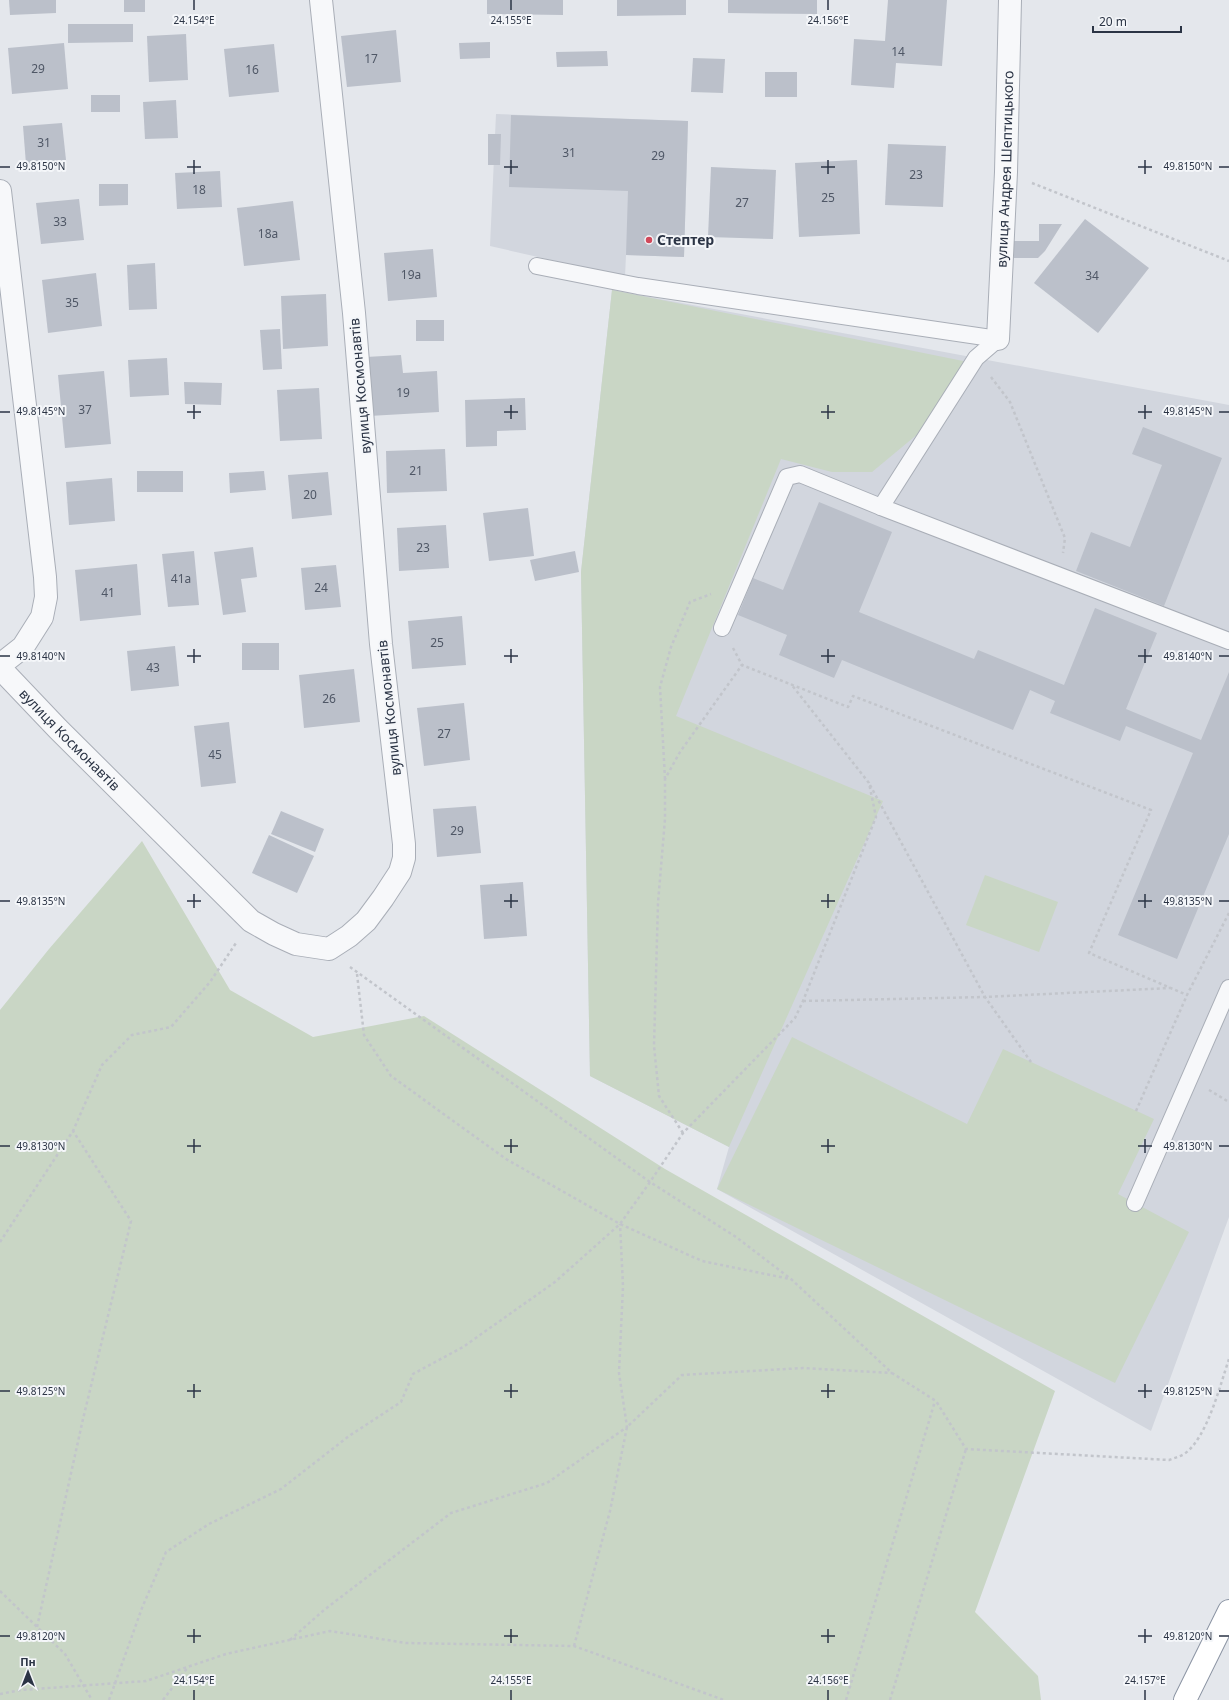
<svg xmlns="http://www.w3.org/2000/svg" width="1229" height="1700" font-family="'Noto Sans',sans-serif">
  <style>
    .built { fill: #d2d6de }
    .green { fill: #c9d6c5 }
    .building { fill: #bbc0ca }
    .lines { fill: none; stroke-linecap: round; stroke-linejoin: round }
    .lane-casing { stroke: #a9aeb7; stroke-width: 18 }
    .street-casing { stroke: #a9aeb7; stroke-width: 24 }
    .highway-casing { stroke: #8b94a3; stroke-width: 24 }
    .path { stroke: #c2c5cb; stroke-width: 2.5; stroke-dasharray: 3 3; stroke-linecap: butt }
    .lane { stroke: #f7f8fa; stroke-width: 16 }
    .street { stroke: #f7f8fa; stroke-width: 22 }
    .highway { stroke: #fff; stroke-width: 22 }
    .ticks { fill: none; stroke: #2b3445; stroke-width: 1.5 }
    .poi-dot { fill: #d1495b; stroke: #f4f6f9; stroke-width: 1.5 }
    .labels { text-anchor: middle; stroke-width: 4; stroke-linejoin: round; paint-order: stroke }
    .number-label { font-size: 12px; fill: #4f5766 }
    .street-label { font-size: 14px; fill: #2b3445; stroke: #f4f6f9 }
    .poi-label { font-size: 14px; font-weight: bold; fill: #2b3445; stroke: #f4f6f9; text-anchor: start }
    .ticks-label { font-size: 10px; text-anchor: middle; fill: #2b3445; stroke: #f4f6f9; stroke-width: 4; stroke-linejoin: round; paint-order: stroke }
  </style>
  <rect width="100%" height="100%" fill="#e4e7ec"/>
  <g class="built">
    <path d="M496,114L688,121L684,257L626,255L625,277L490,246Z"/>
    <path d="M612,290L1229,405V1217L1151,1431L717,1189L729,1147L590,1076L581,572Z"/>
  </g>
  <g class="green">
    <path d="M612,290L968,362L919,433L872,472H832L781,459L676,716L883,801L729,1147L590,1076L581,572Z"/>
    <path d="M142,841L230,990L313,1037L424,1016L665,1169L1055,1391L975,1612L1038,1676L1041,1700H0V1010L49,949Z"/>
    <path d="M985,875L1058,902L1039,952L966,925Z"/>
    <path d="M792,1037L967,1124L1003,1049L1154,1119L1118,1194L1189,1232L1115,1383L717,1189Z"/>
  </g>
  <g class="building">
    <path d="M9,0H56V13L10,15Z"/>
    <rect x="124" y="0" width="21" height="12"/>
    <path d="M487,0H563V15L487,14Z"/>
    <path d="M617,0H686V15L617,16Z"/>
    <path d="M728,0H817V14L728,13Z"/>
    <path d="M888,0H947L942,66L896,63L894,88L851,85L854,39L885,41Z"/>
    <path d="M68,24H133V42L68,43Z"/>
    <path d="M396,30L401,82L347,87L341,36Z"/>
    <path d="M186,34L188,80L149,82L147,36Z"/>
    <path d="M490,42V58L460,59L459,43Z"/>
    <path d="M64,43L68,89L12,94L8,48Z"/>
    <path d="M274,44L279,92L229,97L224,49Z"/>
    <path d="M607,51L608,66L557,67L556,52Z"/>
    <path d="M693,58L725,59L723,93L691,92Z"/>
    <rect x="765" y="72" width="32" height="25"/>
    <rect x="91" y="95" width="29" height="17"/>
    <path d="M176,100L178,138L145,139L143,102Z"/>
    <path d="M511,115L688,121L684,257L626,255L628,191L509,187Z"/>
    <path d="M62,123L66,160L26,164L23,126Z"/>
    <path d="M488,134H501L500,165H488Z"/>
    <path d="M888,144L946,146L943,207L885,205Z"/>
    <path d="M857,160L860,234L799,237L795,163Z"/>
    <path d="M711,167L776,170L773,239L708,237Z"/>
    <path d="M220,171L222,207L177,209L175,173Z"/>
    <path d="M99,184H128V205L99,206Z"/>
    <path d="M79,199L84,240L41,244L36,203Z"/>
    <path d="M293,201L300,260L244,266L237,208Z"/>
    <path d="M1085,219L1149,268L1098,333L1034,283Z"/>
    <path d="M1039,224H1062L1045,251L1038,258H1014V241H1039Z"/>
    <path d="M433,249L437,297L388,301L384,253Z"/>
    <path d="M155,263L157,309L129,310L127,265Z"/>
    <path d="M96,273L102,326L48,333L42,280Z"/>
    <path d="M326,294L328,346L283,349L281,296Z"/>
    <rect x="416" y="320" width="28" height="21"/>
    <path d="M280,329L282,369L263,370L260,330Z"/>
    <path d="M401,355L403,373L437,371L439,412L369,416L366,357Z"/>
    <path d="M167,358L169,395L130,397L128,360Z"/>
    <path d="M104,371L111,444L65,448L58,375Z"/>
    <path d="M184,382L222,383L221,405L185,404Z"/>
    <path d="M319,388L322,439L280,441L277,390Z"/>
    <path d="M525,398L526,430L497,431V446L466,447L465,400Z"/>
    <path d="M1143,427L1222,458L1164,606L1076,571L1091,532L1130,547L1162,465L1132,454Z"/>
    <path d="M445,449L447,491L387,493L386,451Z"/>
    <rect x="137" y="471" width="46" height="21"/>
    <path d="M264,471L266,490L230,493L229,473Z"/>
    <path d="M328,472L332,515L292,519L288,475Z"/>
    <path d="M112,478L115,521L69,525L66,482Z"/>
    <path d="M819,502L892,532L859,612L974,659L978,650L1064,685L1095,608L1157,633L1126,709L1201,740L1229,672V834L1177,959L1118,935L1193,753L1126,726L1120,741L1050,713L1055,701L1030,690L1013,730L842,660L834,678L779,655L787,635L738,615L753,578L783,590Z"/>
    <path d="M528,508L534,556L489,561L483,513Z"/>
    <path d="M446,525L449,568L399,571L397,528Z"/>
    <path d="M253,547L257,577L241,579L246,612L223,615L214,552Z"/>
    <path d="M194,551L199,605L168,607L162,554Z"/>
    <path d="M575,551L579,572L535,581L530,560Z"/>
    <path d="M137,564L141,615L80,621L75,570Z"/>
    <path d="M336,565L341,607L305,610L301,568Z"/>
    <path d="M462,616L466,665L412,669L408,621Z"/>
    <rect x="242" y="643" width="37" height="27"/>
    <path d="M175,646L179,686L131,691L127,651Z"/>
    <path d="M354,669L360,722L304,728L299,675Z"/>
    <path d="M464,703L470,760L424,766L417,708Z"/>
    <path d="M229,722L236,783L201,787L194,726Z"/>
    <path d="M476,806L481,853L437,857L433,809Z"/>
    <path d="M281,811L324,829L315,852L271,834Z"/>
    <path d="M269,835L314,856L297,893L252,873Z"/>
    <path d="M523,882L527,936L484,939L480,885Z"/>
  </g>
  <g class="lines">
    <defs>
      <g id="lane">
        <path d="M537,266L638,286L998,339"/>
        <path d="M998,339L976,358L881,507L1229,641"/>
        <path d="M722,628L787,477L800,474L881,507"/>
        <path d="M1135,1203L1229,988"/>
      </g>
      <g id="street">
        <path d="M0,191L45,577L46,597L42,617L23,647L0,665"/>
        <path id="s1" d="M998,339L1006,172L1010,0"/>
        <path id="s2" d="M0,668L58,729L251,921L274,934L296,944L329,949L349,936L366,921L383,898L400,872L404,858V844L381,644L354,313L321,0"/>
      </g>
      <path id="highway" d="M1185,1700L1229,1611"/>
    </defs>
    <use href="#lane" class="lane-casing"/>
    <use href="#street" class="street-casing"/>
    <use href="#highway" class="highway-casing"/>
    <g class="path">
      <path d="M1032,183L1229,261"/>
      <path d="M991,377L1010,402L1065,538L1063,553"/>
      <path d="M733,648L742,665L848,707L853,696L1151,810L1089,953L1187,995L1229,913"/>
      <path d="M665,779L660,687L671,647L690,602L711,594"/>
      <path d="M870,785L985,997L1031,1062"/>
      <path d="M350,967L650,1182L736,1237L791,1279L892,1373L936,1401L966,1449L1169,1460C1174,1458 1179,1457 1184,1454C1207,1439 1220,1385 1229,1359"/>
      <path d="M357,974L364,1035L391,1076L506,1159L620,1224L702,1261L790,1279"/>
      <path d="M803,1001L985,997L1170,988"/>
      <path d="M1209,1090L1229,1102"/>
      <path d="M1136,1111L1187,995"/>
      <path d="M683,1133L659,1096L654,1046L658,903L665,819V779L680,752L742,665"/>
      <path d="M0,1242L73,1131L102,1065L132,1035L171,1027L210,982L236,943"/>
      <path d="M0,1591L65,1654L92,1700"/>
      <path d="M37,1627L83,1419L131,1221L73,1131"/>
      <path d="M290,1640L324,1610L451,1513L547,1483L627,1427L619,1373L623,1286L620,1224"/>
      <path d="M574,1646L610,1511L627,1427L682,1375L803,1368L892,1373"/>
      <path d="M0,1694L21,1690L146,1681L226,1654L330,1631L406,1643L574,1646L724,1700"/>
      <path d="M109,1700L142,1608L166,1552L209,1524L281,1489L349,1436L401,1402L413,1374L463,1347L555,1282L620,1224L650,1182L683,1133L795,1018L803,1001L876,817L869,783L791,684"/>
      <path d="M163,1700L188,1667"/>
      <path d="M846,1700L935,1401"/>
      <path d="M890,1700L966,1449"/>
    </g>
    <use href="#lane" class="lane"/>
    <use href="#street" class="street"/>
    <use href="#highway" class="highway"/>
  </g>
  <path class="ticks" d="M194,0V10M511,0V10M828,0V10M194,160V174M511,160V174M828,160V174M1145,160V174M0,167H10M187,167H201M504,167H518M821,167H835M1138,167H1152M1219,167H1229M194,405V419M511,405V419M828,405V419M1145,405V419M0,412H10M187,412H201M504,412H518M821,412H835M1138,412H1152M1219,412H1229M194,649V663M511,649V663M828,649V663M1145,649V663M0,656H10M187,656H201M504,656H518M821,656H835M1138,656H1152M1219,656H1229M194,894V908M511,894V908M828,894V908M1145,894V908M0,901H10M187,901H201M504,901H518M821,901H835M1138,901H1152M1219,901H1229M194,1139V1153M511,1139V1153M828,1139V1153M1145,1139V1153M0,1146H10M187,1146H201M504,1146H518M821,1146H835M1138,1146H1152M1219,1146H1229M194,1384V1398M511,1384V1398M828,1384V1398M1145,1384V1398M0,1391H10M187,1391H201M504,1391H518M821,1391H835M1138,1391H1152M1219,1391H1229M194,1629V1643M511,1629V1643M828,1629V1643M1145,1629V1643M0,1636H10M187,1636H201M504,1636H518M821,1636H835M1138,1636H1152M1219,1636H1229M194,1690V1700M511,1690V1700M828,1690V1700M1145,1690V1700"/>
  <circle class="poi-dot" cx="649" cy="240" r="4"/>
  <g class="labels">
    <g class="number-label">
      <text x="898" y="56">14</text>
      <text x="371" y="63">17</text>
      <text x="38" y="73">29</text>
      <text x="252" y="74">16</text>
      <text x="44" y="147">31</text>
      <text x="569" y="157">31</text>
      <text x="658" y="160">29</text>
      <text x="916" y="179">23</text>
      <text x="199" y="194">18</text>
      <text x="828" y="202">25</text>
      <text x="742" y="207">27</text>
      <text x="60" y="226">33</text>
      <text x="268" y="238">18а</text>
      <text x="411" y="279">19а</text>
      <text x="1092" y="280">34</text>
      <text x="72" y="307">35</text>
      <text x="403" y="397">19</text>
      <text x="85" y="414">37</text>
      <text x="416" y="475">21</text>
      <text x="310" y="499">20</text>
      <text x="423" y="552">23</text>
      <text x="181" y="583">41а</text>
      <text x="321" y="592">24</text>
      <text x="108" y="597">41</text>
      <text x="437" y="647">25</text>
      <text x="153" y="672">43</text>
      <text x="329" y="703">26</text>
      <text x="444" y="738">27</text>
      <text x="215" y="759">45</text>
      <text x="457" y="835">29</text>
    </g>
    <g class="street-label">
      <text dy="5" stroke="none"><textPath href="#s1" startOffset="170">вулиця Андрея Шептицького</textPath></text>
      <text transform="translate(360 386) rotate(-95)" y="5">вулиця Космонавтів</text>
      <text transform="translate(389 708) rotate(-96)" y="5">вулиця Космонавтів</text>
      <text dy="5" stroke="none"><textPath href="#s2" startOffset="100">вулиця Космонавтів</textPath></text>
    </g>
    <g class="poi-label">
      <text x="657" y="245">Стептер</text>
    </g>
  </g>
  <g class="ticks-label">
    <text x="194" y="24">24.154°E</text>
    <text x="511" y="24">24.155°E</text>
    <text x="828" y="24">24.156°E</text>
    <text x="41" y="170">49.8150°N</text>
    <text x="1188" y="170">49.8150°N</text>
    <text x="41" y="415">49.8145°N</text>
    <text x="1188" y="415">49.8145°N</text>
    <text x="41" y="660">49.8140°N</text>
    <text x="1188" y="660">49.8140°N</text>
    <text x="41" y="905">49.8135°N</text>
    <text x="1188" y="905">49.8135°N</text>
    <text x="41" y="1150">49.8130°N</text>
    <text x="1188" y="1150">49.8130°N</text>
    <text x="41" y="1395">49.8125°N</text>
    <text x="1188" y="1395">49.8125°N</text>
    <text x="41" y="1640">49.8120°N</text>
    <text x="1188" y="1640">49.8120°N</text>
    <text x="194" y="1684">24.154°E</text>
    <text x="511" y="1684">24.155°E</text>
    <text x="828" y="1684">24.156°E</text>
    <text x="1145" y="1684">24.157°E</text>
  </g>
  <g transform="translate(28 1672)" stroke="#f4f6f9" stroke-width="3" paint-order="stroke">
  <path d="M0-3L7 15L0 10L-7 15Z" fill="#2b3445"/>
  <text y="-6" font-size="11" font-weight="bold" text-anchor="middle" fill="#2b3445">Пн</text>
  </g>
  <path d="M1093 26v6h88v-6" fill="none" stroke="#2b3445" stroke-width="2"/>
  <text x="1099" y="26" font-size="12" fill="#2b3445" stroke="#f4f6f9" stroke-width="3" paint-order="stroke">20 m</text>
</svg>
